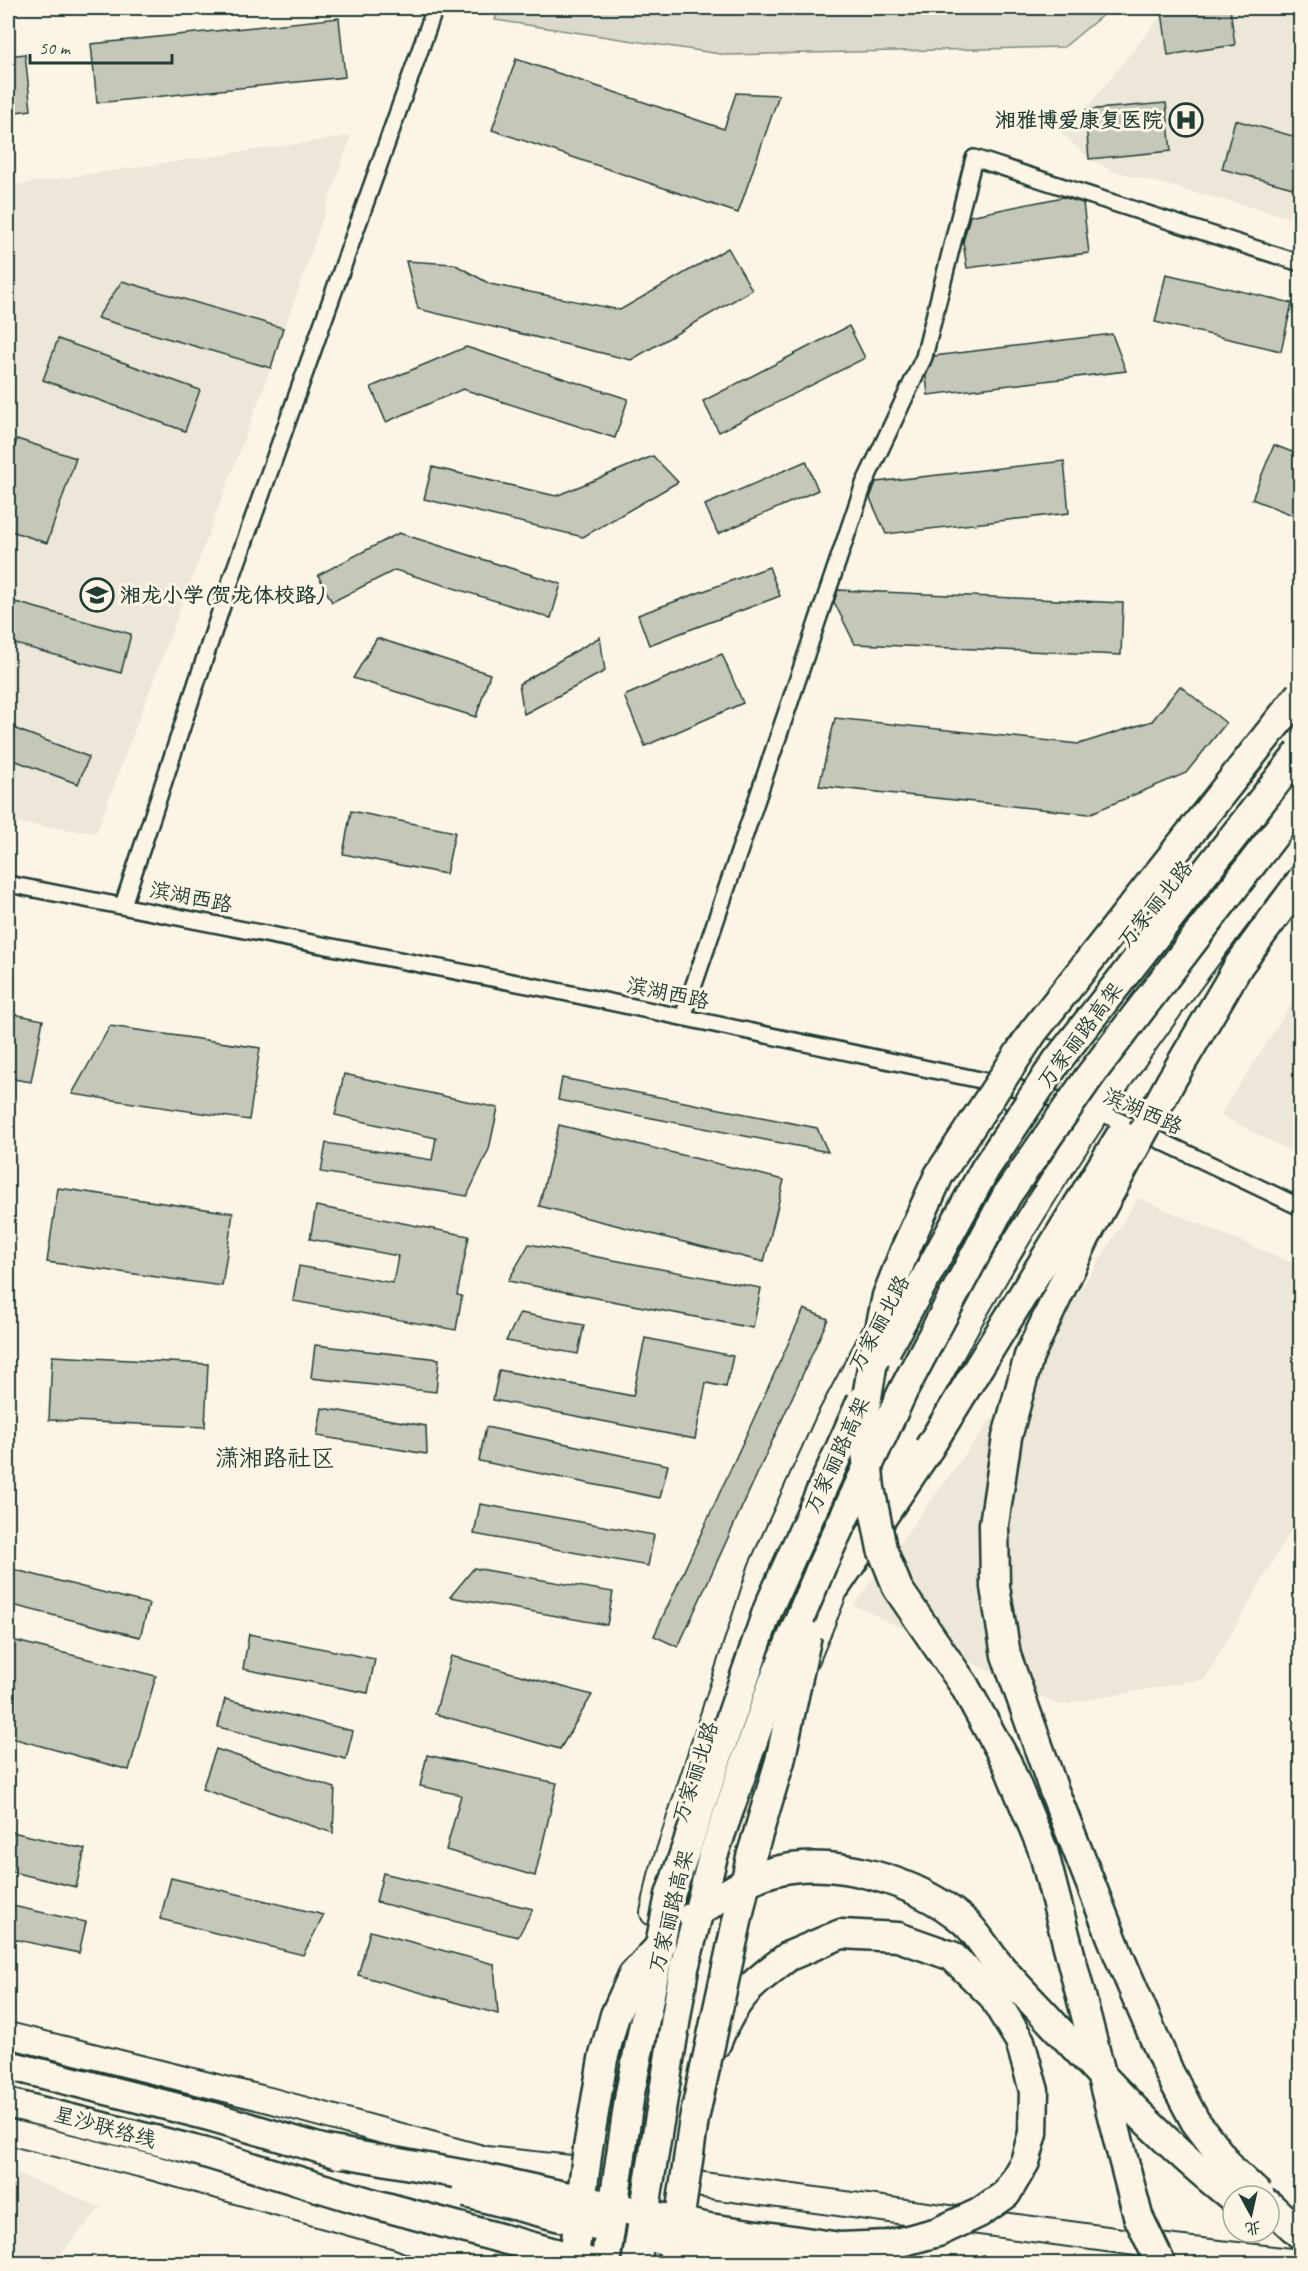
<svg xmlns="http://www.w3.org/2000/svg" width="1308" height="2271" font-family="Caveat,'LXGW WenKai TC',sans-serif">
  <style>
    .built { fill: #ece7d8 }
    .green { fill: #dcdacc; stroke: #7e8c80; stroke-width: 1.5 }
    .building { fill: #c5c7b9; stroke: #1f3d34; stroke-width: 1.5 }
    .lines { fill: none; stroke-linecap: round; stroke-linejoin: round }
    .street-casing { stroke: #1f3d34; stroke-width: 20 }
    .primary-casing { stroke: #1f3d34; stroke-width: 28 }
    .highway-casing { stroke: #1f3d34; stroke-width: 33 }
    .street { stroke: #fcf5e5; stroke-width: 15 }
    .primary { stroke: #fcf5e5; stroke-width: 24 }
    .highway { stroke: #fcf5e5; stroke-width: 28 }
    .highway-bridge-casing { stroke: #1f3d34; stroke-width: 33; stroke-linecap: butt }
    .highway-bridge { stroke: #fcf5e5; stroke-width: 28 }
    .labels { text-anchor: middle; stroke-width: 6; stroke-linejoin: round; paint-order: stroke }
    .poi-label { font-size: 21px; font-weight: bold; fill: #1f3d34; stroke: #fcf5e5; text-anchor: end }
    .street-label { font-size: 21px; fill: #1f3d34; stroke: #fcf5e5 }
    .quarter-label { font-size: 24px; fill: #1f3d34; stroke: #fcf5e5 }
  </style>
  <rect width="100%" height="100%" fill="#fcf5e5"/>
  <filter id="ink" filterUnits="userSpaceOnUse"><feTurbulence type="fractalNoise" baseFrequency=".0167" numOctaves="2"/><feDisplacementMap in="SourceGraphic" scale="12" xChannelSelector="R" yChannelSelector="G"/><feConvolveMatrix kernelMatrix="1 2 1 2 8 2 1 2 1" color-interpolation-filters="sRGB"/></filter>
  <g filter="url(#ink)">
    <g class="built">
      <path d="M1167,8H1300V220L1113,171L1089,159L1060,131L1085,110Z"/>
      <path d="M351,136L271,368L96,833L8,822V186Z"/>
      <path d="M1300,991V1156L1220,1115Z"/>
      <path d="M1138,1198L1300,1266V1515L1205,1679L1060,1705L854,1605L1051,1338Z"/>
      <path d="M8,2170L101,2207L53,2263H8Z"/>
    </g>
    <path class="green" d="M500,8H1111L1064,47L727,55L495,20Z"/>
    <g class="building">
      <path d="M1191,8H1230L1235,45L1168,55L1162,12Z"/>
      <path d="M339,18L345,77L97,103L91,44Z"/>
      <path d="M25,54L31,110L8,113V56Z"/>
      <path d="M516,59L724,129L736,93L779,95L738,213L492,130Z"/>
      <path d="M1166,103L1171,151L1089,159L1085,110Z"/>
      <path d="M1235,120L1300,138V162L1293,188L1222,169Z"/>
      <path d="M1063,197L1083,203L1089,253L967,268L963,242L970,216Z"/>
      <path d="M728,248L752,290L631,360L418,309L406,261L454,264L490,284L620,310Z"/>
      <path d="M1166,274L1292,303L1281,351L1155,322Z"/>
      <path d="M122,281L283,328L271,368L97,318Z"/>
      <path d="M849,326L865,358L719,432L703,401Z"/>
      <path d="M1112,334L1126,371L928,395L926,376L934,356Z"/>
      <path d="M58,339L200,390L185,431L43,380Z"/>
      <path d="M466,347L628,399L615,438L463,389L386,422L371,387Z"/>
      <path d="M17,439L76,458L47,543L8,530V469Z"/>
      <path d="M1274,445L1300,455V518L1252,499Z"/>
      <path d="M653,456L678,482L583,537L424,499L432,467L556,496Z"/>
      <path d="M806,461L818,490L718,534L705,505Z"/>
      <path d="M1064,461L1069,513L886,534L870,498L876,482Z"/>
      <path d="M399,533L561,584L551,618L395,570L332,602L318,575Z"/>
      <path d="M769,567L780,596L649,645L638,615Z"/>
      <path d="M838,590L1123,603L1121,655L855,644L834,602Z"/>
      <path d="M8,600L131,634L121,673L8,642Z"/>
      <path d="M600,637L605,671L524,714L519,684Z"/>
      <path d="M377,638L490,674L476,717L353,678Z"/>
      <path d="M722,654L743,703L645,746L624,696Z"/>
      <path d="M1180,686L1226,723L1186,773L1089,814L819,786L835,718L1079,744L1152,721Z"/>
      <path d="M8,726L89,757L78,784L8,758Z"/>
      <path d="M351,811L455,832L446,874L343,854Z"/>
      <path d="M8,1013L43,1020L31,1082L8,1078Z"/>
      <path d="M110,1026L260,1048L249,1120L72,1094Z"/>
      <path d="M344,1074L498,1108L489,1149L467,1196L321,1172L326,1143L432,1160L436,1138L335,1115Z"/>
      <path d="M562,1078L817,1128L828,1152L558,1100Z"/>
      <path d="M559,1125L784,1180L764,1262L539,1206Z"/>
      <path d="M58,1188L233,1213L222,1286L47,1262Z"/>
      <path d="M316,1206L469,1236L457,1295L462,1296L456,1330L293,1301L299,1266L393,1283L398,1256L310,1239Z"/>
      <path d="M529,1244L761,1288L753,1328L508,1281Z"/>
      <path d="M804,1309L828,1319L678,1647L654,1636Z"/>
      <path d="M520,1313L584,1325L578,1354L506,1341Z"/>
      <path d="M645,1338L733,1356L726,1387L706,1383L695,1439L493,1400L499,1370L633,1396Z"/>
      <path d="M315,1345L439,1359L436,1392L311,1378Z"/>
      <path d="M52,1356L208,1364L205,1427L49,1420Z"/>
      <path d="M322,1408L426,1426L427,1454L317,1436Z"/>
      <path d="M486,1427L668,1465L660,1498L479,1461Z"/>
      <path d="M480,1504L654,1535L648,1566L474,1534Z"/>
      <path d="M8,1568L149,1604L140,1637L8,1604Z"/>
      <path d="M474,1568L613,1592L607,1625L450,1597Z"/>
      <path d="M249,1634L375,1659L368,1693L243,1669Z"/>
      <path d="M8,1639L156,1676L129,1770L8,1737V1701L13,1681L8,1680Z"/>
      <path d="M451,1656L592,1695L560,1749L435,1714Z"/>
      <path d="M225,1699L353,1731L346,1759L218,1727Z"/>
      <path d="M216,1749L335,1788L333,1833L202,1789Z"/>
      <path d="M427,1755L557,1783L535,1876L446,1850L461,1795L420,1786Z"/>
      <path d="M8,1831L85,1849L76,1887L8,1871Z"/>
      <path d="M383,1873L533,1909L518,1937L376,1902Z"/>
      <path d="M171,1878L324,1915L303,1955L160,1919Z"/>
      <path d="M8,1905L86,1922L79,1953L8,1938Z"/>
      <path d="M370,1931L494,1964L498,2014L358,1975Z"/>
    </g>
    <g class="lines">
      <defs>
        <g id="street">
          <path d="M8,884L548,989L1009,1086L1098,1111L1300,1207"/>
          <path d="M123,905L226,594L435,8"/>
          <path d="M683,1017L864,484L924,357L974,158L1300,263"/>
        </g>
        <g id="primary">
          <path d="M1054,1027L1225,819L1300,720"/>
          <path d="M921,1244L993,1114"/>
          <path d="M870,1513C936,1374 1013,1238 1099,1110C1161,1016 1232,926 1300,835"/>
          <path d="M807,1659L844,1569"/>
          <path d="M653,1913L661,1876L761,1569L829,1419L873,1336"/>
          <path d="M8,2035L269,2100L486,2159L599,2171L1174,2248L1300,2262"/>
          <path d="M8,2132L151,2167L400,2237L465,2264"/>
          <path d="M595,2198L626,2044"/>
          <path d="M654,2264L690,2033L714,1916L761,1778"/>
        </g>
        <g id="highway">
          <path d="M836,1586L929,1448"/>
          <path d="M716,2044C734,1998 750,1985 789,1956"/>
          <path d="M8,2065L213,2117"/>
          <path d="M8,2103L202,2152"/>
          <path d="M1269,2205L1300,2234"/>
          <path d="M436,2230L520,2264"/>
        </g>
      </defs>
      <use href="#street" class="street-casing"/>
      <use href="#primary" class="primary-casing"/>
      <use href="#highway" class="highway-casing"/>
      <use href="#street" class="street"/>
      <use href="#primary" class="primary"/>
      <use href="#highway" class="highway"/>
      <defs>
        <g id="highway-bridge">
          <path d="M886,1350L985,1169L1057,1061L1300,752"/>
          <path d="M929,1448L1121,1135"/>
          <path d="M693,1916C717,1900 743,1880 772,1872C832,1855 917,1881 964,1921C977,1932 986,1950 998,1964C1015,1985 1035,2004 1053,2024C1110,2085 1167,2146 1233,2198"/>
          <path d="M213,2117L339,2154"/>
          <path d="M321,2149L483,2178L709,2228L840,2247L889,2245L938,2232L979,2213L1006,2194L1025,2162L1033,2133L1034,2091L1020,2041L992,1995L952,1956L898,1937L841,1934L789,1956"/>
          <path d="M202,2152L371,2203L592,2263"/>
          <path d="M466,2193L596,2226"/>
          <path d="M1260,2196L1232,2170L1195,2121L1169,2072L1119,1956L1053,1788L1006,1655L995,1587L994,1524L1007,1437L1029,1356L1086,1236L1171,1081L1239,965L1300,882"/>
          <path d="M658,2239L807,2264"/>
          <path d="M573,2264L588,2148L603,2059L615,2015L633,1975L661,1945"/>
          <path d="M605,2264L630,2093L670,1895L768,1609L862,1400"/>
          <path d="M636,2264L684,1968L713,1856L773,1683L822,1565L903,1391L1007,1195L1089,1077L1300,801"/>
          <path d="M673,2264L694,2119L751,1857L780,1761L807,1635"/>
          <path d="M1161,2264L1138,2216L1043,1850L1007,1763L964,1685L898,1589L882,1549L870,1488L863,1422L872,1367L887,1296L905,1250L939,1175L1033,1032L1300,694"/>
        </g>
      </defs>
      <use href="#highway-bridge" class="highway-bridge-casing"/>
      <use href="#highway-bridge" class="highway-bridge"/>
    </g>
  </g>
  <defs>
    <symbol id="hospital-ring" viewBox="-11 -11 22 22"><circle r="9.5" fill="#fcf5e5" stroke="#1f3d34" stroke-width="1.5"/><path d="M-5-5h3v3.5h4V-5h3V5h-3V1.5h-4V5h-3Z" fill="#1f3d34"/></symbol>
    <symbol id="school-ring" viewBox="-11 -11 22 22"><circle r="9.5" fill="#fcf5e5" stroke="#1f3d34" stroke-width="1.5"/><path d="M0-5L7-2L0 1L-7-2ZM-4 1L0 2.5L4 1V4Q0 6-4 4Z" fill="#1f3d34"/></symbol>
  </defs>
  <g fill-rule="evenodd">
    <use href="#hospital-ring" x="1167" y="101" width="38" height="38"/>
    <use href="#school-ring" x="78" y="576" width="38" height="38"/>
  </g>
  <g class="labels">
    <g class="poi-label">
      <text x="1163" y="127">湘雅博爱康复医院</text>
      <text x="120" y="602" text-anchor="start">湘龙小学(贺龙体校路)</text>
    </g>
    <g class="street-label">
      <text transform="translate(191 897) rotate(11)" y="7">滨湖西路</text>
      <text transform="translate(1155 904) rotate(-51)" y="7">万家丽北路</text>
      <text transform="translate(668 993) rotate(12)" y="7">滨湖西路</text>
      <text transform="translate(1080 1035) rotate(-53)" y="7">万家丽路高架</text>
      <text transform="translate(1143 1111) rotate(24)" y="7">滨湖西路</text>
      <text transform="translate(879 1323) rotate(-62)" y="7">万家丽北路</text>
      <text transform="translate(837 1455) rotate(-65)" y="7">万家丽路高架</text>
      <text transform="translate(695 1772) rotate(-72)" y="7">万家丽北路</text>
      <text transform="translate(671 1911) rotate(-76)" y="7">万家丽路高架</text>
      <text transform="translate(105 2127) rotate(15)" y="7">星沙联络线</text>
    </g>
    <g class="quarter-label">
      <text x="275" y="1466">潇湘路社区</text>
    </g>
  </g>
  <rect width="1308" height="2271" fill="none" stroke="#fcf5e5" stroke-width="30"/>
  <rect x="15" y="15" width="1278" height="2241" fill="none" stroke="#1f3d34" stroke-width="2" filter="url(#ink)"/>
  <g transform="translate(1251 2214) rotate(172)"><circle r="28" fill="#fcf5e5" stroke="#a4ab9e" stroke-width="1.5"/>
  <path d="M0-4.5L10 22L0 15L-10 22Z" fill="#1f3d34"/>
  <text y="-9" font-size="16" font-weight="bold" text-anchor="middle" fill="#1f3d34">北</text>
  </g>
  <path d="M30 54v9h142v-9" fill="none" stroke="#1f3d34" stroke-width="3"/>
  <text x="39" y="54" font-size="18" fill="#1f3d34" stroke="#fcf5e5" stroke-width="4.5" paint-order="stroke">50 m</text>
</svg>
